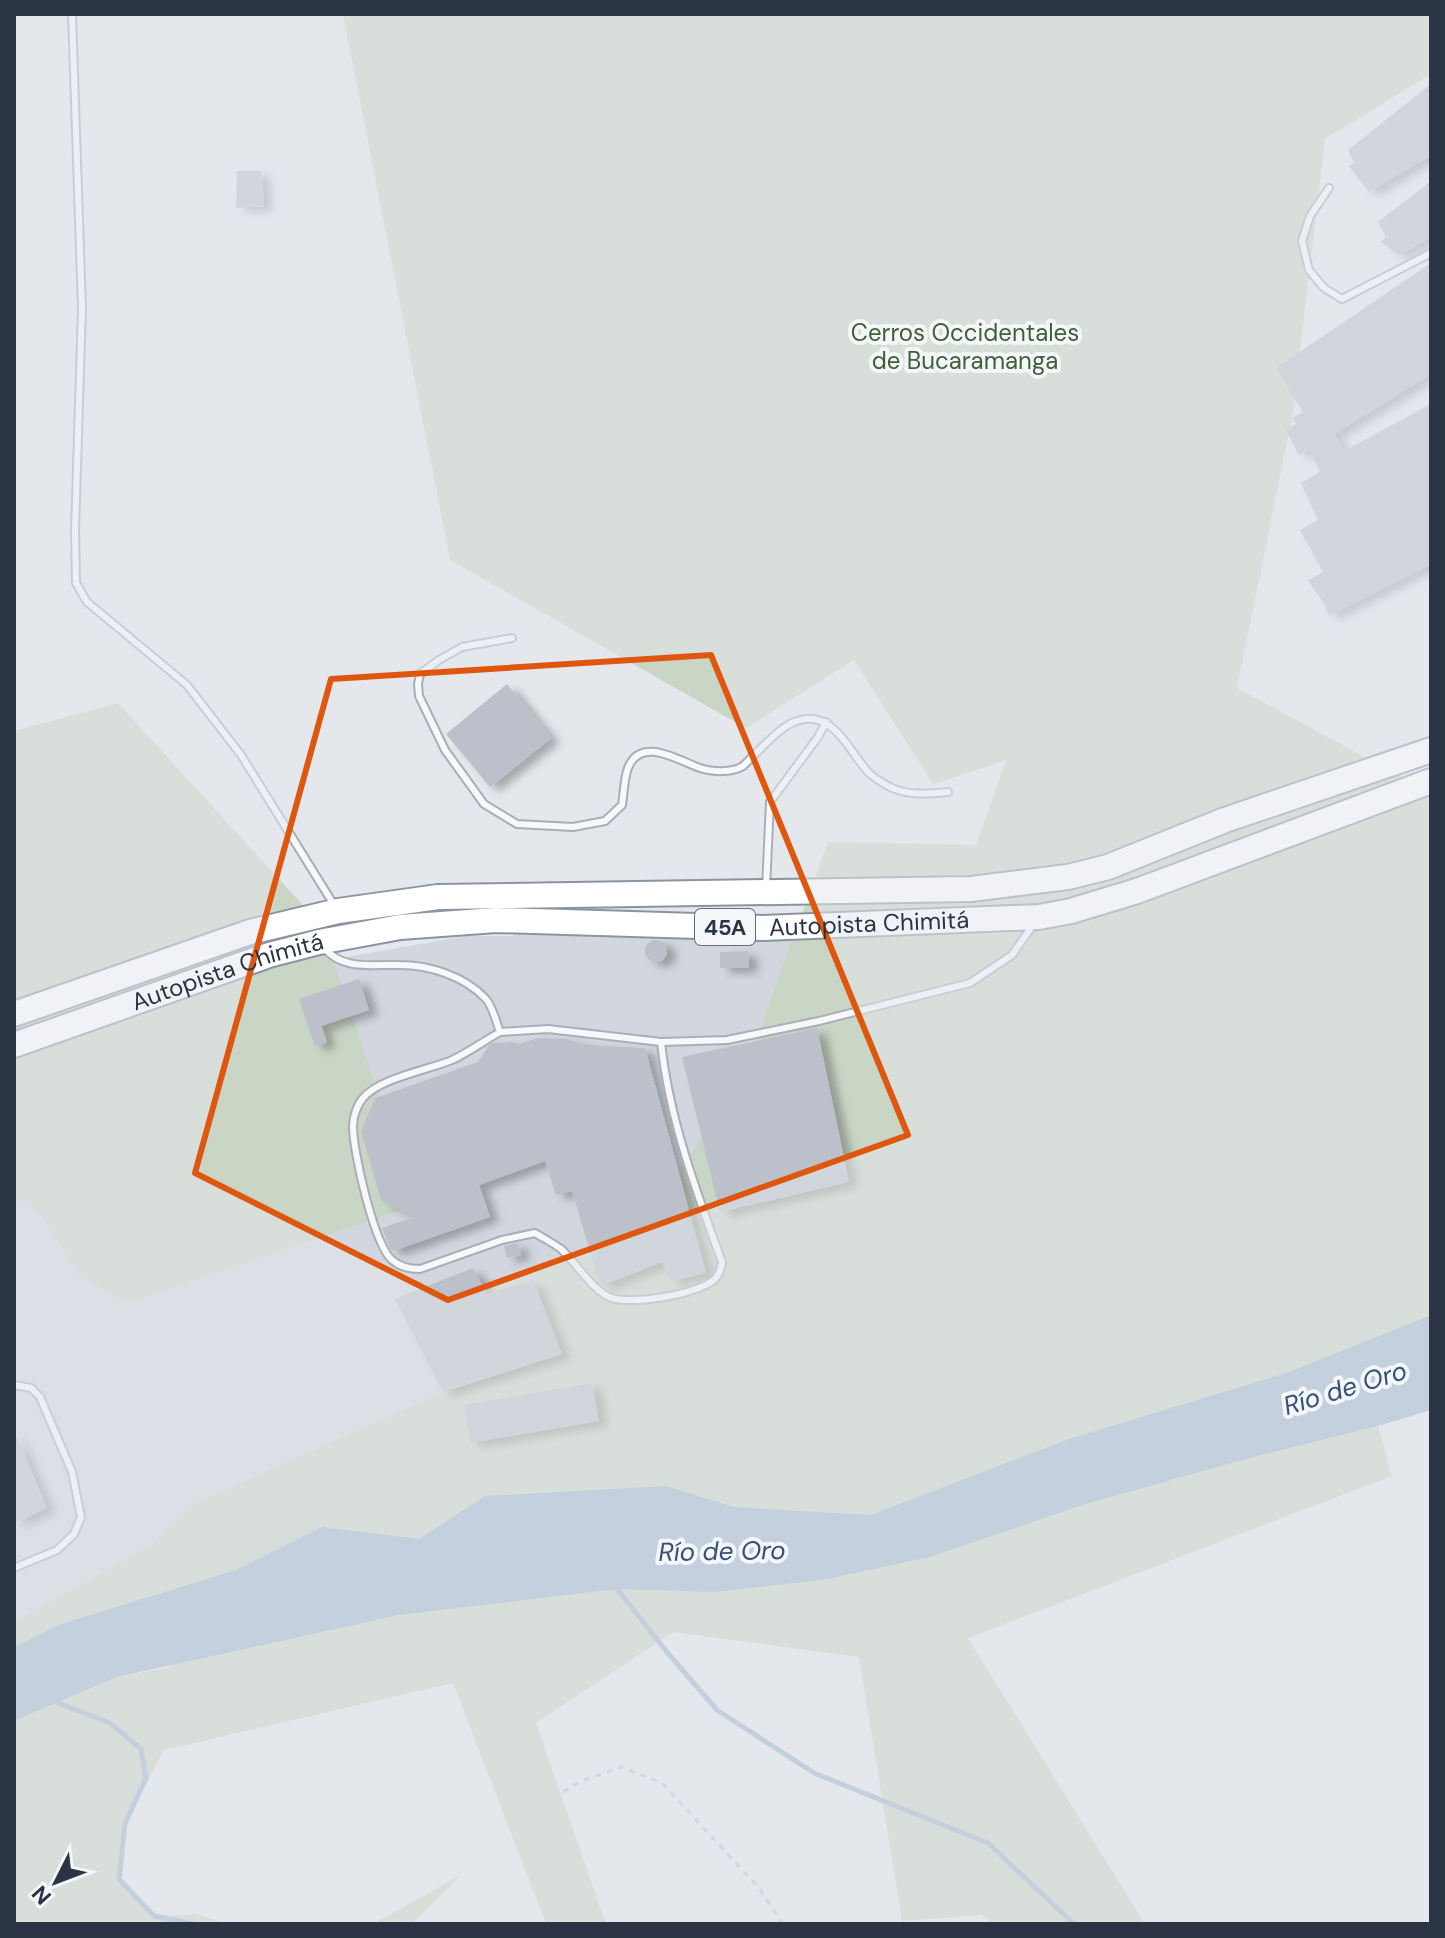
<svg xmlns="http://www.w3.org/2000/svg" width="1445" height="1938" font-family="'DM Sans',sans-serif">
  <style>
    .built { fill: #d2d6de }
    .green { fill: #c9d6c5 }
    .water { fill: #9fb4cc }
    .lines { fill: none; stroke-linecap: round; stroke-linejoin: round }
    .stream { stroke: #9fb4cc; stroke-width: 5 }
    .building { fill: #bbc0ca; filter: url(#shadow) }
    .lane-casing { stroke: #a9aeb7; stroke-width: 10 }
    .highway-casing { stroke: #8b94a3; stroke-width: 28 }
    .path { stroke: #c2c5cb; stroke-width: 3; stroke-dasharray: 6 6; stroke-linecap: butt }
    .lane { stroke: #f7f8fa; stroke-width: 6 }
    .highway { stroke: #fff; stroke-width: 24 }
    .marked { fill: none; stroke: #df570f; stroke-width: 6; stroke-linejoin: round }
    .labels { text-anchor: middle; stroke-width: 8; stroke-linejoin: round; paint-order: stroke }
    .shield { fill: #f4f6f9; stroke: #676e7b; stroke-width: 2 }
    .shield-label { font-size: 22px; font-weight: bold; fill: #2b3445 }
    .park-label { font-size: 24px; fill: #3f6138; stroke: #f4f6f9 }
    .street-label { font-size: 24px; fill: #2b3445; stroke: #f4f6f9 }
    .water-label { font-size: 26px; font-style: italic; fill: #34527a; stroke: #f4f6f9 }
  </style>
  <defs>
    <filter id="shadow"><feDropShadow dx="9" dy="5" stdDeviation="4" flood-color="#0004"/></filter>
  </defs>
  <rect width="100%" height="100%" fill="#e4e7ec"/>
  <path class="built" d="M514,933L662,935L957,933L1045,1263L194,1504L151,1545L14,1622V1198L39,1213L79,1275L284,968L466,936H513Z"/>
  <g class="green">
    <path d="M343,14H1431V74L1325,139L1292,418L1237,688L1431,793V1315L1286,1373L1182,1405L1224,1465L1378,1426L1392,1476L968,1638L1145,1924H992L982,1915L902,1921L859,1657L673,1632L536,1723L606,1924H546L453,1683L164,1750L125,1824L119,1879L154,1916L196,1914L227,1924H14V1721L117,1677L171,1667L58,1625L14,1647V1622L151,1545L194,1504L455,1387L429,1305L615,1247L735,1098L828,842L976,845L1006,760L933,784L854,660L746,728L450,560Z"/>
    <path d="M118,703L321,925L417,1205L126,1303L79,1275L39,1213L14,1198V731Z"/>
    <path d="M461,1875L412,1924H373Z"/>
  </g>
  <path class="water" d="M1431,1315V1410L1378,1426L1224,1465L1079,1506L930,1557L822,1580L714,1592L617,1589L399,1615L117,1677L14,1721V1647L58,1625L236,1570L322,1527L419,1539L485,1496L666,1486L734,1507L871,1515L1069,1439L1286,1373Z"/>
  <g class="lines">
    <g class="stream">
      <path d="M614,1585L666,1651L717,1710L814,1773L988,1843L1074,1924"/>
      <path d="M53,1701L110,1723L141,1749L146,1778L125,1824L119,1879L154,1916L193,1924"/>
    </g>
  </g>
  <g class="building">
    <path d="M1431,84V155L1369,192L1349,166L1354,163L1348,150Z"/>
    <path d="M237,171H261L264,206L236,208Z"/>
    <path d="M1431,181V237L1399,255L1381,242L1386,237L1378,222Z"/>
    <path d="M1431,263V374L1334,434L1344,451L1431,404V564L1329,616L1324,604L1308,580L1323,572L1300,530L1318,520L1301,483L1320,472L1309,449L1299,455L1286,430L1296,424L1292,418L1303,412L1276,368Z"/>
    <path d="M507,684L551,738L490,787L446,734Z"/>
    <circle cx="656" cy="951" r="11"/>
    <path d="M748,951L749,968H720V952Z"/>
    <path d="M359,979L369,1010L321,1026L327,1042L315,1047L299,999Z"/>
    <path d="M817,1028L849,1182L720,1212L682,1057Z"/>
    <path d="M537,1038L566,1039L586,1045L645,1048L706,1273L671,1281L662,1262L603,1285L600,1283L596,1271L572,1191L556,1195L545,1161L479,1185L490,1217L393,1251L390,1248L382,1228L414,1217L381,1200L361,1131L375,1098L478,1062L489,1045L493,1043L511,1042L519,1044Z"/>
    <path d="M518,1243L521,1255L507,1258L504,1246Z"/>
    <path d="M473,1268L487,1294L533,1280L562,1354L443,1392L395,1299Z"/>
    <path d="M592,1383L599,1421L470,1443L464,1405Z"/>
    <path d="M14,1431L47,1508L14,1523Z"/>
  </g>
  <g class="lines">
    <defs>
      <g id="lane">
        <path d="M72,14L82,308L75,531L76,583L87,602L187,685L241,755L334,905"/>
        <path d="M1329,188L1310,216L1302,241L1309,270L1324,288L1342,299L1431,253"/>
        <path d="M512,638L462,647L439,660L420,674L418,684L419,696L445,750L484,804L517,824L573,827L605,821L622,805C624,792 624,779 628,768C641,735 679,761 700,768C712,772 732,773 743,766C755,755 774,733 788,725C829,702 846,747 868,772C873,777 881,782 888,786C906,796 928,794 948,792"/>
        <path d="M766,888L770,802L818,737L826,722"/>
        <path d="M324,948C344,971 372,964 400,965C429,965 464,976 485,998C493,1006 496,1022 500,1032C484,1041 469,1052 452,1060C428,1070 380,1078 363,1098C357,1105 353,1117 353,1126C353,1152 374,1244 392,1260C400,1267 410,1269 420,1269L502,1240L535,1233C543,1238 553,1243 561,1249C576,1263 591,1288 609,1297C629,1306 700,1294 715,1279C720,1274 721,1268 722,1262C696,1191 669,1118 661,1042L727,1040L819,1021L970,983L1012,955L1033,925"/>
        <path d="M500,1032L548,1029L661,1042"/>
        <path d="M14,1385L31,1388L40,1397L72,1472L81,1517L74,1534L57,1550L14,1568"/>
      </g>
      <g id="highway">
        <path d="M14,1014L250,932L338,911L438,897L971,889L1068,877L1108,867L1225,820L1431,750"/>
        <path id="s1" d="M14,1045L269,955L319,942L400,927L496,920L763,928L1039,917L1071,911L1137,891L1431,781"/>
      </g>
    </defs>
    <use href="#lane" class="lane-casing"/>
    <use href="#highway" class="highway-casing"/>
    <path class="path" d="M563,1792L581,1781L622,1767L662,1783L759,1888L783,1924"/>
    <use href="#lane" class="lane"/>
    <use href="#highway" class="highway"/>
  </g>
  <path d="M0 0H1445V1938H0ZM711,655L908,1135L448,1300L195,1173L331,679Z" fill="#e4e7ec" fill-opacity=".55" fill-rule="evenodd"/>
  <path class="marked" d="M711,655L908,1135L448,1300L195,1173L331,679Z"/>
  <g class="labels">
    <rect class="shield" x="695" y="909" width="60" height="36" rx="6"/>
    <g class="shield-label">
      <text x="725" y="935">45A</text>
    </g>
    <g class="park-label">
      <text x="965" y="341">Cerros Occidentales<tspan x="965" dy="28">de Bucaramanga</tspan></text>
    </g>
    <g class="street-label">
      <text dy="8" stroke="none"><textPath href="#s1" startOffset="874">Autopista Chimitá</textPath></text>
      <text dy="8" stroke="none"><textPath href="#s1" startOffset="226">Autopista Chimitá</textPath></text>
    </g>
    <g class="water-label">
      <text transform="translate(1345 1388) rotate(-17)" y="9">Río de Oro</text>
      <text transform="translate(722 1551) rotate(-1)" y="9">Río de Oro</text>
    </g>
  </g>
  <rect width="1445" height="1938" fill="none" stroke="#2b3445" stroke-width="32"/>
  <g transform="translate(56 1882) rotate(228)" stroke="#f4f6f9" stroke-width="6" paint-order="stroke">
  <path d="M0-6L14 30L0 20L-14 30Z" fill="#2b3445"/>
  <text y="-12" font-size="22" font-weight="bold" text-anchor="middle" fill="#2b3445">N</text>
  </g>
</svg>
